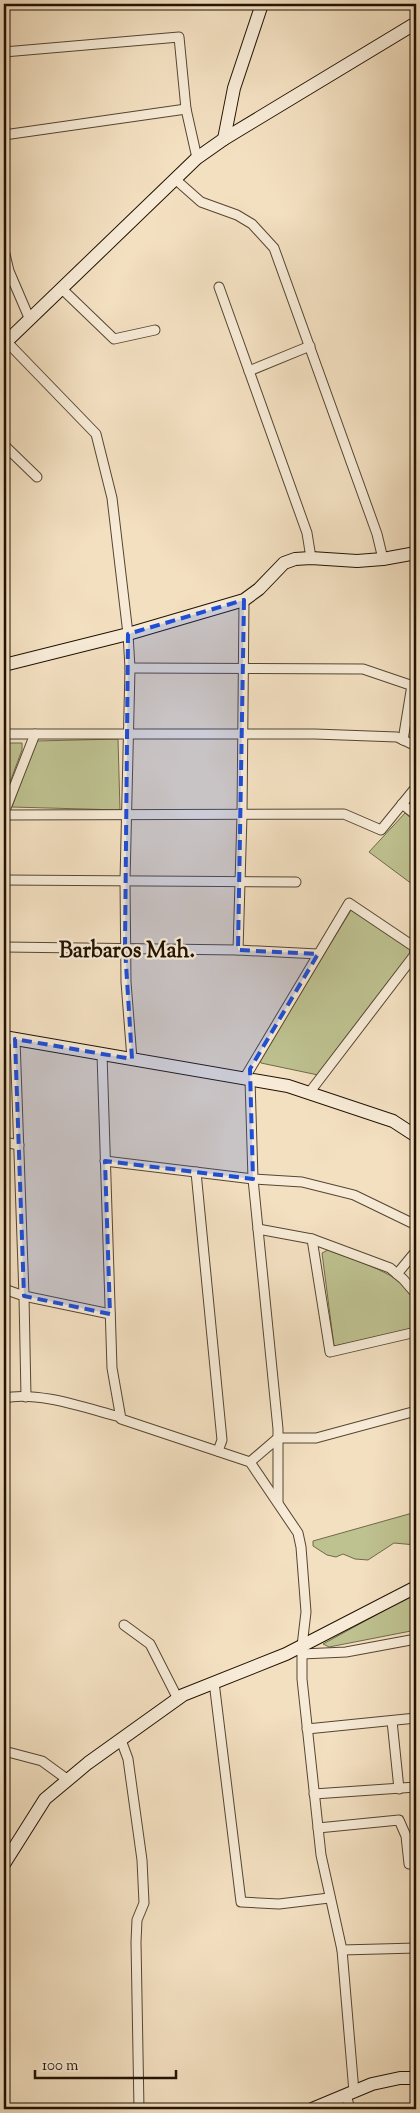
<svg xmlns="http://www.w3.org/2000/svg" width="420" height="2113" font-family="'Sorts Mill Goudy',serif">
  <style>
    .green { fill: #bec190; stroke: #706a48 }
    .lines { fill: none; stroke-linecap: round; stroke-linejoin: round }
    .street-casing { stroke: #564631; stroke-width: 11 }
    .secondary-casing { stroke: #221201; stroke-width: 14 }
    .street { stroke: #f7ebd7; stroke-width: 9 }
    .secondary { stroke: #f7ebd7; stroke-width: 12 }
    .marked { fill: #1d4ed8; fill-opacity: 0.2; stroke: #1d4ed8; stroke-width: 4; stroke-dasharray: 10 6; stroke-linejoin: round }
    .labels { text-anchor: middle; stroke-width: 4.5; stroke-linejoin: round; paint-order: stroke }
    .district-label { font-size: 22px; font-weight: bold; fill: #221201; stroke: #f7ebd7 }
  </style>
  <rect width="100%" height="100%" fill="#f3e0c1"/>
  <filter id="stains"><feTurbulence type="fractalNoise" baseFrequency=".004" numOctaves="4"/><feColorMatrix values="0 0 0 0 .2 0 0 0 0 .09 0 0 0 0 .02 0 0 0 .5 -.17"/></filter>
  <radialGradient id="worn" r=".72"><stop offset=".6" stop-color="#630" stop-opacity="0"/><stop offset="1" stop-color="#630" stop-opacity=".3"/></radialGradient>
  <g class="green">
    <path d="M118,739L120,810L12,807L36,741Z"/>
    <path d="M4,743H22V750L4,798Z"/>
    <path d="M405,813L416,822V887L369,852Z"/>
    <path d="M351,910L393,935L410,948L409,958L318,1075L261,1063L260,1060Z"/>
    <path d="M328,1250C351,1259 405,1275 416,1298C419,1305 416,1320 416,1329L334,1346L322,1253Z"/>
    <path d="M416,1512V1545L394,1543L368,1560L355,1559L343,1554L336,1557L327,1555L313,1546V1541Z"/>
    <path d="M416,1593V1630L329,1647L323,1644Z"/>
  </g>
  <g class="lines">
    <defs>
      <g id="street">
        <path d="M4,52L179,37L186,109L197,158"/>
        <path d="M4,135L186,109"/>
        <path d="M175,179L201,202L237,215L252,224L274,248L377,534L383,559"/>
        <path d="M4,250L9,271L30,320"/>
        <path d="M219,287L307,533L311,558"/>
        <path d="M61,288L114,339L155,330"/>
        <path d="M6,341L96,434L112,498L128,634L130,668L125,881L126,982L132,1059"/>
        <path d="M249,371L310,346"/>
        <path d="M4,445L37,477"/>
        <path d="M130,668L363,669L416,687"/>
        <path d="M4,734H315L397,737L416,746"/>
        <path d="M403,740L412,685"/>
        <path d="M402,804L416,815"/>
        <path d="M4,813L35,734"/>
        <path d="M4,815L344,814L381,830L416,787"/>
        <path d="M4,880L296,882"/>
        <path d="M4,947L238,950L242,815L244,600"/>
        <path d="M238,950L318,954"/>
        <path d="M15,1039L24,1296L26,1397"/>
        <path d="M102,1054L112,1368L121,1419L250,1462L298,1533L301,1547L306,1612L302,1646V1679L321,1855L342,1950L354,2092"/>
        <path d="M244,1079L349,903L416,948"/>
        <path d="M250,1080L253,1179L278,1429V1502"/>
        <path d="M309,1093L416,953"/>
        <path d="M4,1142L19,1145"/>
        <path d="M105,1161L253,1179L302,1182L354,1195L416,1225"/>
        <path d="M196,1172L222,1440L218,1451"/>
        <path d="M258,1229L312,1239L390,1268L403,1279L416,1294"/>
        <path d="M312,1239L330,1352L416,1332"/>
        <path d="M397,1274L416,1251"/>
        <path d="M4,1289L24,1296L110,1314"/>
        <path d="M4,1398C39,1391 85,1408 120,1417"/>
        <path d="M250,1462L278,1438H316L416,1411"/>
        <path d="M124,1625L150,1644L178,1699"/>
        <path d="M302,1654L346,1652L416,1639"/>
        <path d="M214,1682L241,1902L279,1904L329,1898"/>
        <path d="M392,1721L399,1789"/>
        <path d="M307,1729L416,1718"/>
        <path d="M121,1740L128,1759L142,1860L144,1903L137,1920L136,1942L139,2109"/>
        <path d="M4,1751L42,1761L68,1780"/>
        <path d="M314,1794L416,1787"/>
        <path d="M318,1828L399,1820L406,1836L409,1864"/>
        <path d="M342,1950L416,1948"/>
        <path d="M346,2095L350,2109"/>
      </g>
      <g id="secondary">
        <path d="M224,139L234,88L262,4"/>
        <path d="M4,344L197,158L224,139L416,23"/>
        <path d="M4,665L128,634L244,600L259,589L284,563L295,559L311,558L357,561L383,559L416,553"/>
        <path d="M4,1037L288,1086L393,1121L416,1136"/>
        <path d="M4,1864L45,1799L88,1763L183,1695L286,1654L416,1587"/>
        <path d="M312,2109L372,2084L400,2078H416"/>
      </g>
    </defs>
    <use href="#street" class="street-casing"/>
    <use href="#secondary" class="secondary-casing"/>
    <use href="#street" class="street"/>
    <use href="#secondary" class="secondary"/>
  </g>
  <path class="marked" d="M244,600L238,950L318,954L250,1069L253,1179L105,1161L110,1314L24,1296L15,1039L132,1059L125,948L128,634Z"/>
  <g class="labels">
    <g class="district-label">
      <text x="127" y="957">Barbaros Mah.</text>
    </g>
  </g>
  <rect width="420" height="2113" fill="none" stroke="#f3e0c1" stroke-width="20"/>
  <rect x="5" y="5" width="410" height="2103" fill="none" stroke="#221201" stroke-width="2.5"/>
  <rect x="10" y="10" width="400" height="2093" fill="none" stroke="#221201"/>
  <path d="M35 2070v8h141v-8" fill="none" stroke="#221201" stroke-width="2.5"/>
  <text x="42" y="2070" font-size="15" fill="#221201" stroke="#f7ebd7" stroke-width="4" paint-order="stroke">100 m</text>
  <rect width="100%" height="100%" filter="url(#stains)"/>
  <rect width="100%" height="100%" fill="url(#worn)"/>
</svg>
